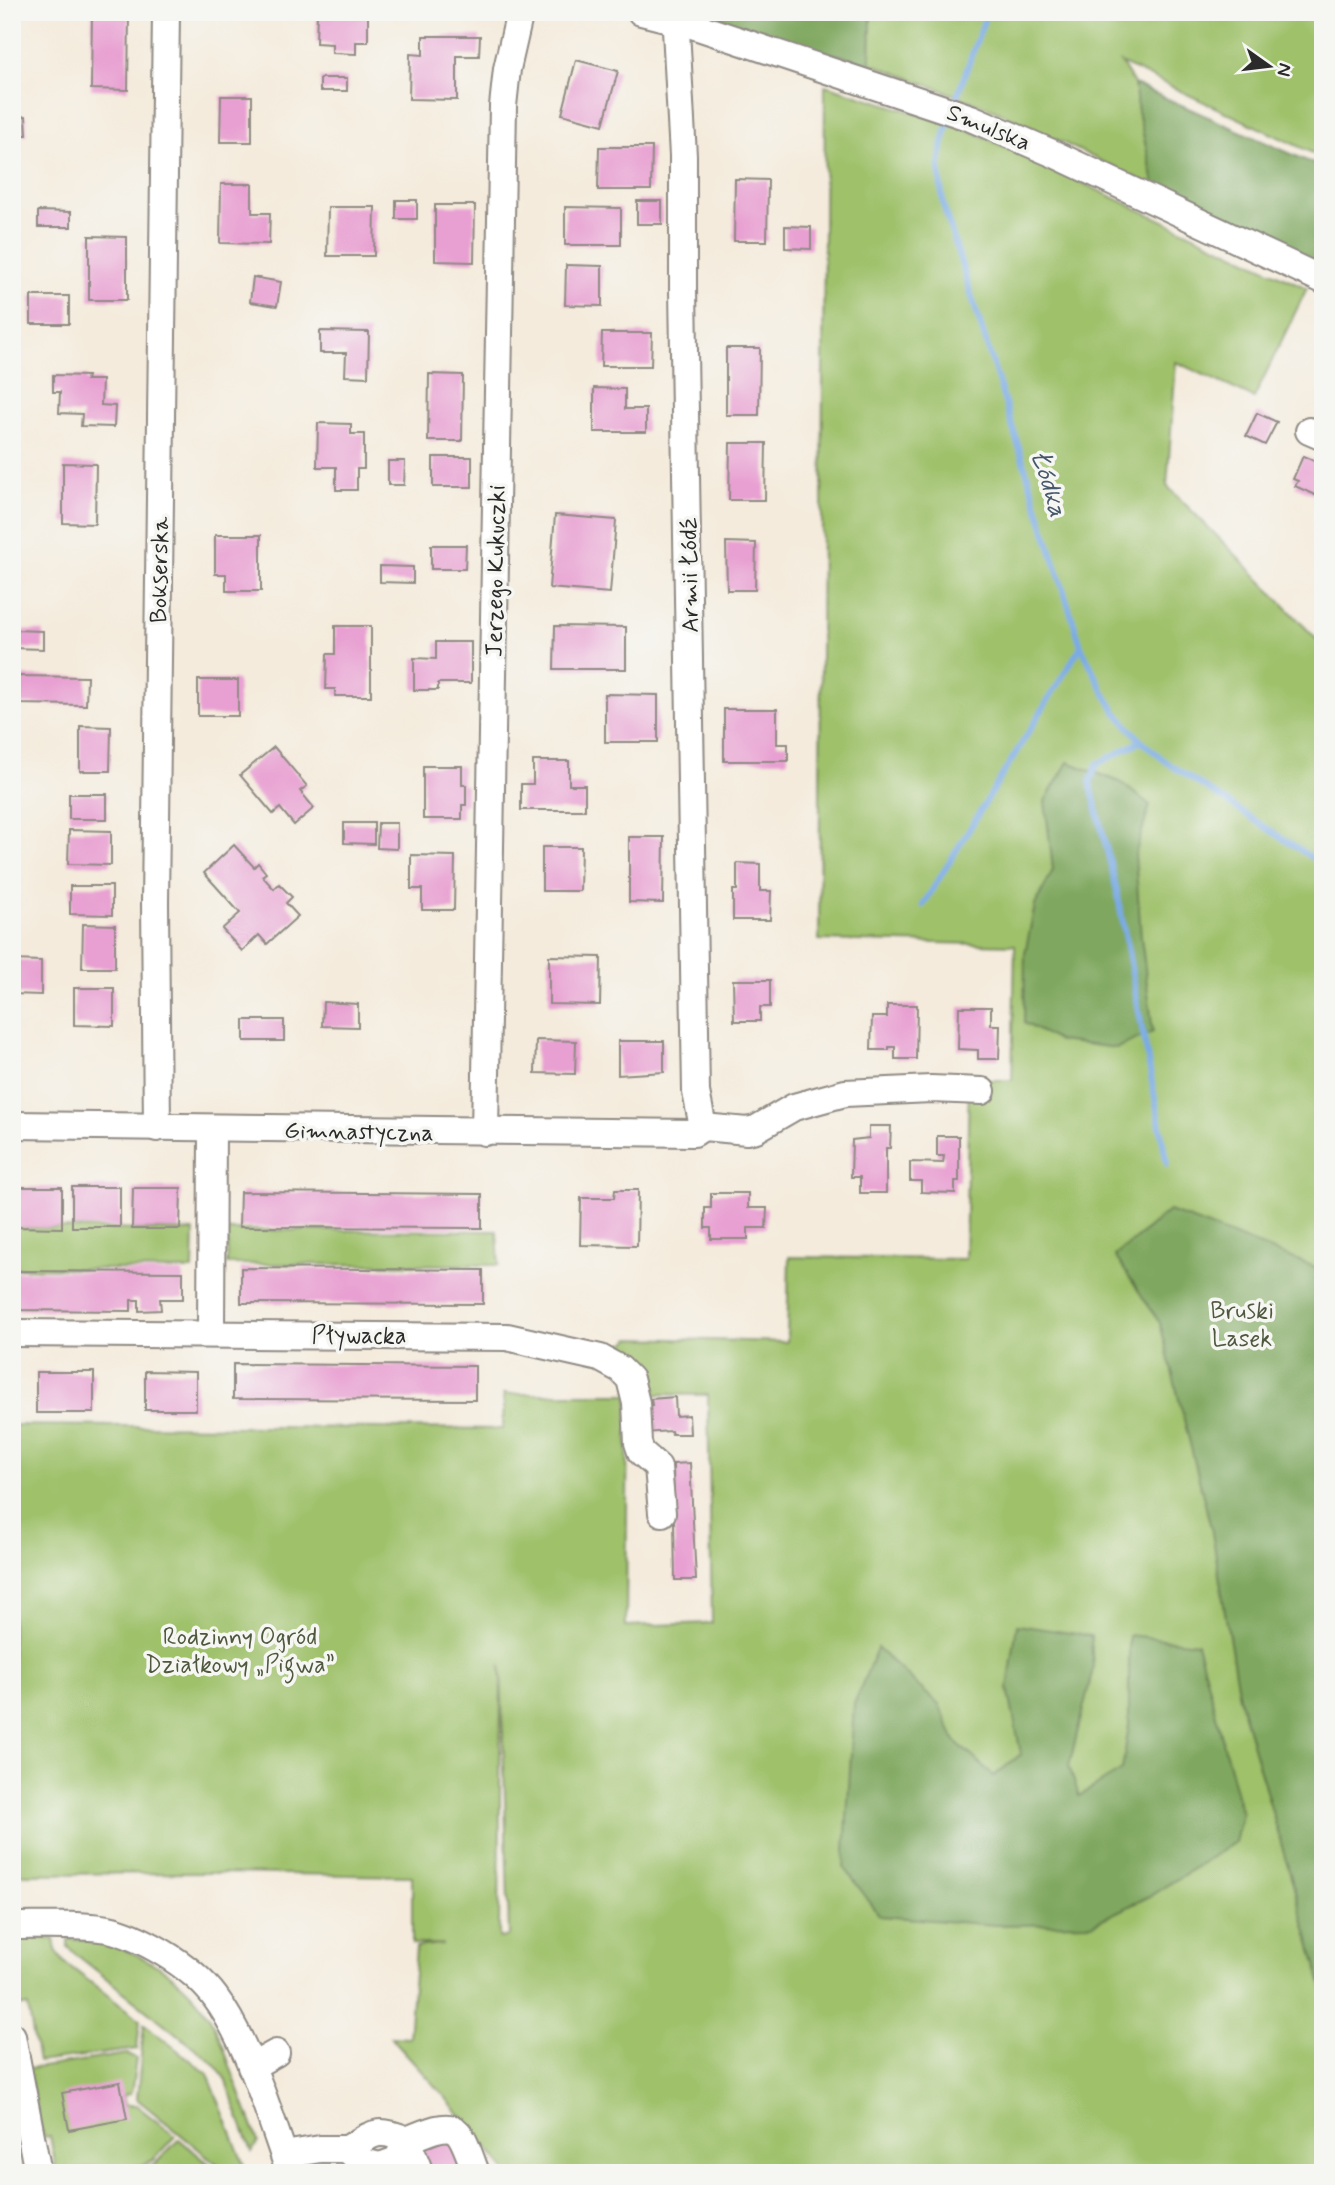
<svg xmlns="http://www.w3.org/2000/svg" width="1335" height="2185" font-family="Mynerve,sans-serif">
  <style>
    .green { fill: #9fc16a; stroke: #65764a; stroke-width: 2; fill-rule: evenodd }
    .forest { fill: #7fa75e; stroke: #556944; stroke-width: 2 }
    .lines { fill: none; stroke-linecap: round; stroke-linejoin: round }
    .stream { stroke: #7aabe5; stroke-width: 6 }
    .building { fill: #e8a0d2 }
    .minor-casing { stroke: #908b84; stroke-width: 30 }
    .minor { stroke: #fff; stroke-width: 26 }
    .labels { text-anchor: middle; stroke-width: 7; stroke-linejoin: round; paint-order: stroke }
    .street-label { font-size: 24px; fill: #2b2b2b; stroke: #f6f6f2 }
    .park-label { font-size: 24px; fill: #4e583e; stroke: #f6f6f2 }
    .water-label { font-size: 26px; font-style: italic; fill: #47586c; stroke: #f6f6f2 }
  </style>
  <rect width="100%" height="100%" fill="#f6f6f2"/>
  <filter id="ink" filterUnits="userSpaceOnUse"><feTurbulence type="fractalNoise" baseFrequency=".0143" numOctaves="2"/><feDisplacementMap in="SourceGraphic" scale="14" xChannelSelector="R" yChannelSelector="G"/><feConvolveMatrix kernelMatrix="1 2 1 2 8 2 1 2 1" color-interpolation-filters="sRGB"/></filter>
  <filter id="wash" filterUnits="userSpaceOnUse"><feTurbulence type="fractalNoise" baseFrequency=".00686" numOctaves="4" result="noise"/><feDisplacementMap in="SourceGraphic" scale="28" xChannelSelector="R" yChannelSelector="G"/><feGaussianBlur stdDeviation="1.57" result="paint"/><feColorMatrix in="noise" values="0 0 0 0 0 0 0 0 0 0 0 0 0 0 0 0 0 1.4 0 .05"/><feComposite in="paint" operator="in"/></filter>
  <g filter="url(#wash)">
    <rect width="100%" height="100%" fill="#f4ebdc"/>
    <g class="green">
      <path d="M871,12H1321L1323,158L1121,63L1134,84L1138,111L1155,187L997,111L870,63Z"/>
      <path d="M825,85L969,130L1307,288L1254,398L1176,362L1167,486L1239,558L1323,646V2173H508L441,2092L391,2037L409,2038L416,1947L443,1944H412V1876L213,1873L12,1874V1425L503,1429L504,1394H628L626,1626L712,1623L708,1395L640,1394L617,1359L619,1348L631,1338L787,1342L789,1257L965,1259L969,1080H1012L1015,945L819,940ZM501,1664L509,1936L500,1938L499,1937Z"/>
      <path d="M12,1227L194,1231L193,1270L12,1268Z"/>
      <path d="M228,1230L497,1231L499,1265L227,1264Z"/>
      <path d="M18,1937L54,1939L56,1950L64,1962L140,2020L137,2049L38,2062L28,2006H16L12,2001V1940Z"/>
      <path d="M68,1939C127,1941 185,1972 214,2025C221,2038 225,2052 230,2066C239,2091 249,2116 258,2142L252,2152L225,2079L216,2065L73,1952L68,1947Z"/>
      <path d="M144,2024L208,2074L247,2173H228L137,2099Z"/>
      <path d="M127,2054L136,2058L132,2089L130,2094L123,2095L125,2105H136L175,2136L153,2160L143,2165L120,2169L90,2168L57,2173L50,2136L43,2137L28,2069Z"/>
      <path d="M179,2139L220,2173H125L155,2164Z"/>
    </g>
    <g class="forest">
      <path d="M709,12H871L870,63L753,34Z"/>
      <path d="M1134,84L1323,168V267L1155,187L1138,111Z"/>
      <path d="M1068,762L1120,782L1150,805L1135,855L1141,937L1153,1032L1117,1048L1058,1041L1024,1023L1025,953L1035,905L1053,870L1045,801Z"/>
      <path d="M1169,1211L1323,1270V1988L1239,1698L1212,1532L1160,1323L1115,1256Z"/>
      <path d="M1017,1625L1091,1636L1093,1669L1069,1766L1079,1796L1122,1770L1129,1725V1635L1197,1643L1242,1814L1235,1842L1150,1896L1092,1924L996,1925L880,1916L844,1867L854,1704L877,1648L939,1705L955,1741L994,1776L1021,1754L1008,1688Z"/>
    </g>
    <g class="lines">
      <g class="stream">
        <path d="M954,105L987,12"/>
        <path d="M950,119C937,155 938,171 944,208L1081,646L1103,691L1116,712L1141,741L1169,764L1323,865"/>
        <path d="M1141,741L1097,764L1090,782L1117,891L1167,1164"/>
        <path d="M923,905L1081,646"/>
      </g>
    </g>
    <g id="blocks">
      <g class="building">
        <path d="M92,12H129L128,90L91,89Z"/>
        <path d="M317,12H368V42H356V54L332,53V44L316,43Z"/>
        <path d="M423,36H480L479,56H457V100L409,99L410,54L423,55Z"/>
        <path d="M576,60L618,71L603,125L562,114Z"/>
        <rect x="320" y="78" width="27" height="13"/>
        <path d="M221,96H252V142H220Z"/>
        <path d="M26,116L27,135H12V117Z"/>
        <path d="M599,147H652L651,190H598Z"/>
        <path d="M735,179L768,180L767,241H734Z"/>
        <path d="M221,184H252V213H270L269,244L220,243Z"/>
        <rect x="396" y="200" width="21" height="19"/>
        <rect x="637" y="201" width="25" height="23"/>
        <path d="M435,205H475L474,262L435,261Z"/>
        <path d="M328,207H375L374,256H327Z"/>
        <path d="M565,207L621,208V245H565Z"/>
        <path d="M38,211L71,212V227H38Z"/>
        <path d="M785,226L811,227V249L785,248Z"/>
        <path d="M89,236L127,237V300H89Z"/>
        <path d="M566,265L602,266V306L565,305Z"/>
        <path d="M253,277L281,282L277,306L250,302Z"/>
        <rect x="31" y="296" width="38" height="28"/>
        <path d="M320,331L369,332L368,377L345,376L346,353H320Z"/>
        <path d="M602,333H652L651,366H601Z"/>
        <path d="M726,348H760L759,415H726Z"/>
        <path d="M429,374L463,375L462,441H428Z"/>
        <path d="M53,375L87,376L86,380H102L101,405L115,406L114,427L81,426L82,414L59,413L60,392H53Z"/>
        <path d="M594,388L625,389V409H646V432H594Z"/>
        <path d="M1257,413L1277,422L1265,445L1246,436Z"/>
        <path d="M318,423L351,424V434H364V469H357V490H336V467H317Z"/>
        <path d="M730,443H766L765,500H729Z"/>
        <path d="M1303,456L1323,465V483L1317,496L1295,486L1298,481L1293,479Z"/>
        <rect x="433" y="457" width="39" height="30"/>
        <path d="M388,461H405L404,485H388Z"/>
        <path d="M63,463L96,464L95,524L63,523Z"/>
        <path d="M555,515L616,520L610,593L549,588Z"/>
        <path d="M215,535H261V591H226V574H215Z"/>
        <path d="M726,542L756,543L755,590H727Z"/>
        <path d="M431,545H466L465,569H431Z"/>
        <path d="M380,566L413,567V583L380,582Z"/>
        <path d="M335,626H371V696H335V689H326L327,654H335Z"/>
        <path d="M555,626L626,627V669H554Z"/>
        <path d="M12,630L43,631V649L12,648Z"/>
        <path d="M436,642H471V683H438V690H414V658L436,659Z"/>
        <path d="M18,676L87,677L86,705L17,704Z"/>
        <rect x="198" y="680" width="40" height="36"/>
        <path d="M605,694L658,695V742H605Z"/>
        <path d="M724,709H777V744H788V761H724Z"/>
        <path d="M80,726L111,727L110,771H80Z"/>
        <path d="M274,747L307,786L300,791L314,808L294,825L280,808L273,814L240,775Z"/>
        <path d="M533,761H569V785H585V810H521V784H533Z"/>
        <path d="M423,766H462V785H466V805H462V819H423Z"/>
        <rect x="69" y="794" width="38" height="25"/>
        <path d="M344,823H374V844L344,843Z"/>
        <path d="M378,823H397V849L377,848Z"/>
        <path d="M69,830L111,831V865L68,864Z"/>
        <path d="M629,837H664L663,903L629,902Z"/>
        <path d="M234,845L254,867L258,863L266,873L262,876L274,889L279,884L292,897L286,903L298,916L267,944L259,935L242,951L222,929L240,913L204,873Z"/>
        <path d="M542,847H581L580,891H542Z"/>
        <path d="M411,855L455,856L454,910H422V889H411Z"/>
        <path d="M737,863L760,864V891H771L770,920H733V890H737Z"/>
        <path d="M70,886H112V915L70,914Z"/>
        <path d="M83,924L115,925V968H82Z"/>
        <path d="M549,956L601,957L600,1005L549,1004Z"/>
        <path d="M12,960L41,961V995L12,994Z"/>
        <path d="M733,980H770V1007H760V1021H734Z"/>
        <path d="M74,988H114V1026L74,1025Z"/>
        <path d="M323,1002L358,1004V1027L322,1026Z"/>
        <path d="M887,1005H917L916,1059H895V1047H889V1050H871L872,1017H887Z"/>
        <path d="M959,1007H991V1025H1000L999,1059H978V1050L958,1049Z"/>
        <rect x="244" y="1020" width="40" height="21"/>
        <path d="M536,1040L576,1041L575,1074L535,1073Z"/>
        <path d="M618,1041H664V1072L618,1075Z"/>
        <path d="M869,1126H891L890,1148H886V1193H860V1177H851L852,1140L869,1138Z"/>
        <path d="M937,1136H959V1181H955V1193L921,1192V1181H910V1162L943,1163L944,1156H937Z"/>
        <path d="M14,1187H62V1228L13,1227Z"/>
        <rect x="72" y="1187" width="48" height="40"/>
        <path d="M133,1188H181L180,1229H132Z"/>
        <path d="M615,1190H638L637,1246L580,1245L581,1198H614Z"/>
        <path d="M240,1192L482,1194V1228L239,1227Z"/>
        <path d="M711,1193H748V1208H767L766,1228H748V1239H711V1228H705V1208H711Z"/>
        <path d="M241,1268L483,1270V1304L241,1303Z"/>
        <path d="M12,1271L183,1272V1299H160L161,1310L139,1311V1300H131V1311L12,1310Z"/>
        <path d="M233,1364L475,1366V1400L233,1399Z"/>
        <path d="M145,1371L196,1372V1410H145Z"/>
        <rect x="36" y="1372" width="58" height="41"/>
        <path d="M675,1397L676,1416L689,1415L690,1434H672L671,1431L643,1433L642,1406L652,1405L651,1399Z"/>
        <path d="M690,1463L696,1580H675L673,1464Z"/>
        <path d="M120,2082L127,2119L69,2130L62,2093Z"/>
        <path d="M451,2138L464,2173H431L419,2151L427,2144L431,2146Z"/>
      </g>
    </g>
  </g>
  <g filter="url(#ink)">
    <use href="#blocks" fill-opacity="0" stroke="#908b84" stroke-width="2"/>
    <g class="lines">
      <defs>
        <g id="minor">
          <path d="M641,12L689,24L971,118L1052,153L1323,280"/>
          <path d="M675,12L683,156V289L696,1092L703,1127"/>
          <path d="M1309,431L1323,437"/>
          <path d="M12,1125L694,1133L703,1127"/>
          <path d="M703,1127L747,1131L756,1129L794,1107L845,1093L931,1089L982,1091"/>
          <path d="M157,1128L155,903L166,12"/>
          <path d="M485,1132L503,106L507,69L520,12"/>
          <path d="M12,1333L507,1337L600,1358L620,1369L630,1379L636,1403L638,1443L641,1452L658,1467L662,1513"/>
          <path d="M211,1334L212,1129"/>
          <path d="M12,1926C44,1926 77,1924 108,1929C127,1933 145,1942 162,1952C182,1964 201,1978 215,1997C248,2041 271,2120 290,2173"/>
          <path d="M12,2036L38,2173"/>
          <path d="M251,2067L276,2053"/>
          <path d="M347,2149C374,2133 377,2127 407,2140L420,2173"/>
          <path d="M284,2155L320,2149H347L360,2161"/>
          <path d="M360,2161L380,2166L397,2160L407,2140C459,2118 458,2123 476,2173"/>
        </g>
      </defs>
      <use href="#minor" class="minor-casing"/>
      <use href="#minor" class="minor"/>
    </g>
  </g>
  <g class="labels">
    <g class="street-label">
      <text transform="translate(989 127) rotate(22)" y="8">Smulska</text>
      <text transform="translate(159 570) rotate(-89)" y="8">Bokserska</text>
      <text transform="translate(495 571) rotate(-89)" y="8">Jerzego Kukuczki</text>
      <text transform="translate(689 575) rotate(-91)" y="8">Armii Łódź</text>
      <text transform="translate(359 1131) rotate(1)" y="8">Gimnastyczna</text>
      <text x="359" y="1343">Pływacka</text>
    </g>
    <g class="park-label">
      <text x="1242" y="1318">Bruski<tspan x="1242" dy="28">Lasek</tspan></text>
      <text x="240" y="1644">Rodzinny Ogród<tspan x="240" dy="28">Działkowy „Pigwa”</tspan></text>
    </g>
    <g class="water-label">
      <text transform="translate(1050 483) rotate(73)" y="9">Łódka</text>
    </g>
  </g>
  <rect width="1335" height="2185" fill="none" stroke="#f6f6f2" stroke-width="42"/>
  <g transform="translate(1269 66) rotate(104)" stroke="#f6f6f2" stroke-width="5" paint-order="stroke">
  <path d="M0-5L12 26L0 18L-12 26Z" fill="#2b2b2b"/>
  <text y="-10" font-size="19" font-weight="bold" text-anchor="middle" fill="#2b2b2b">N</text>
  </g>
</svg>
